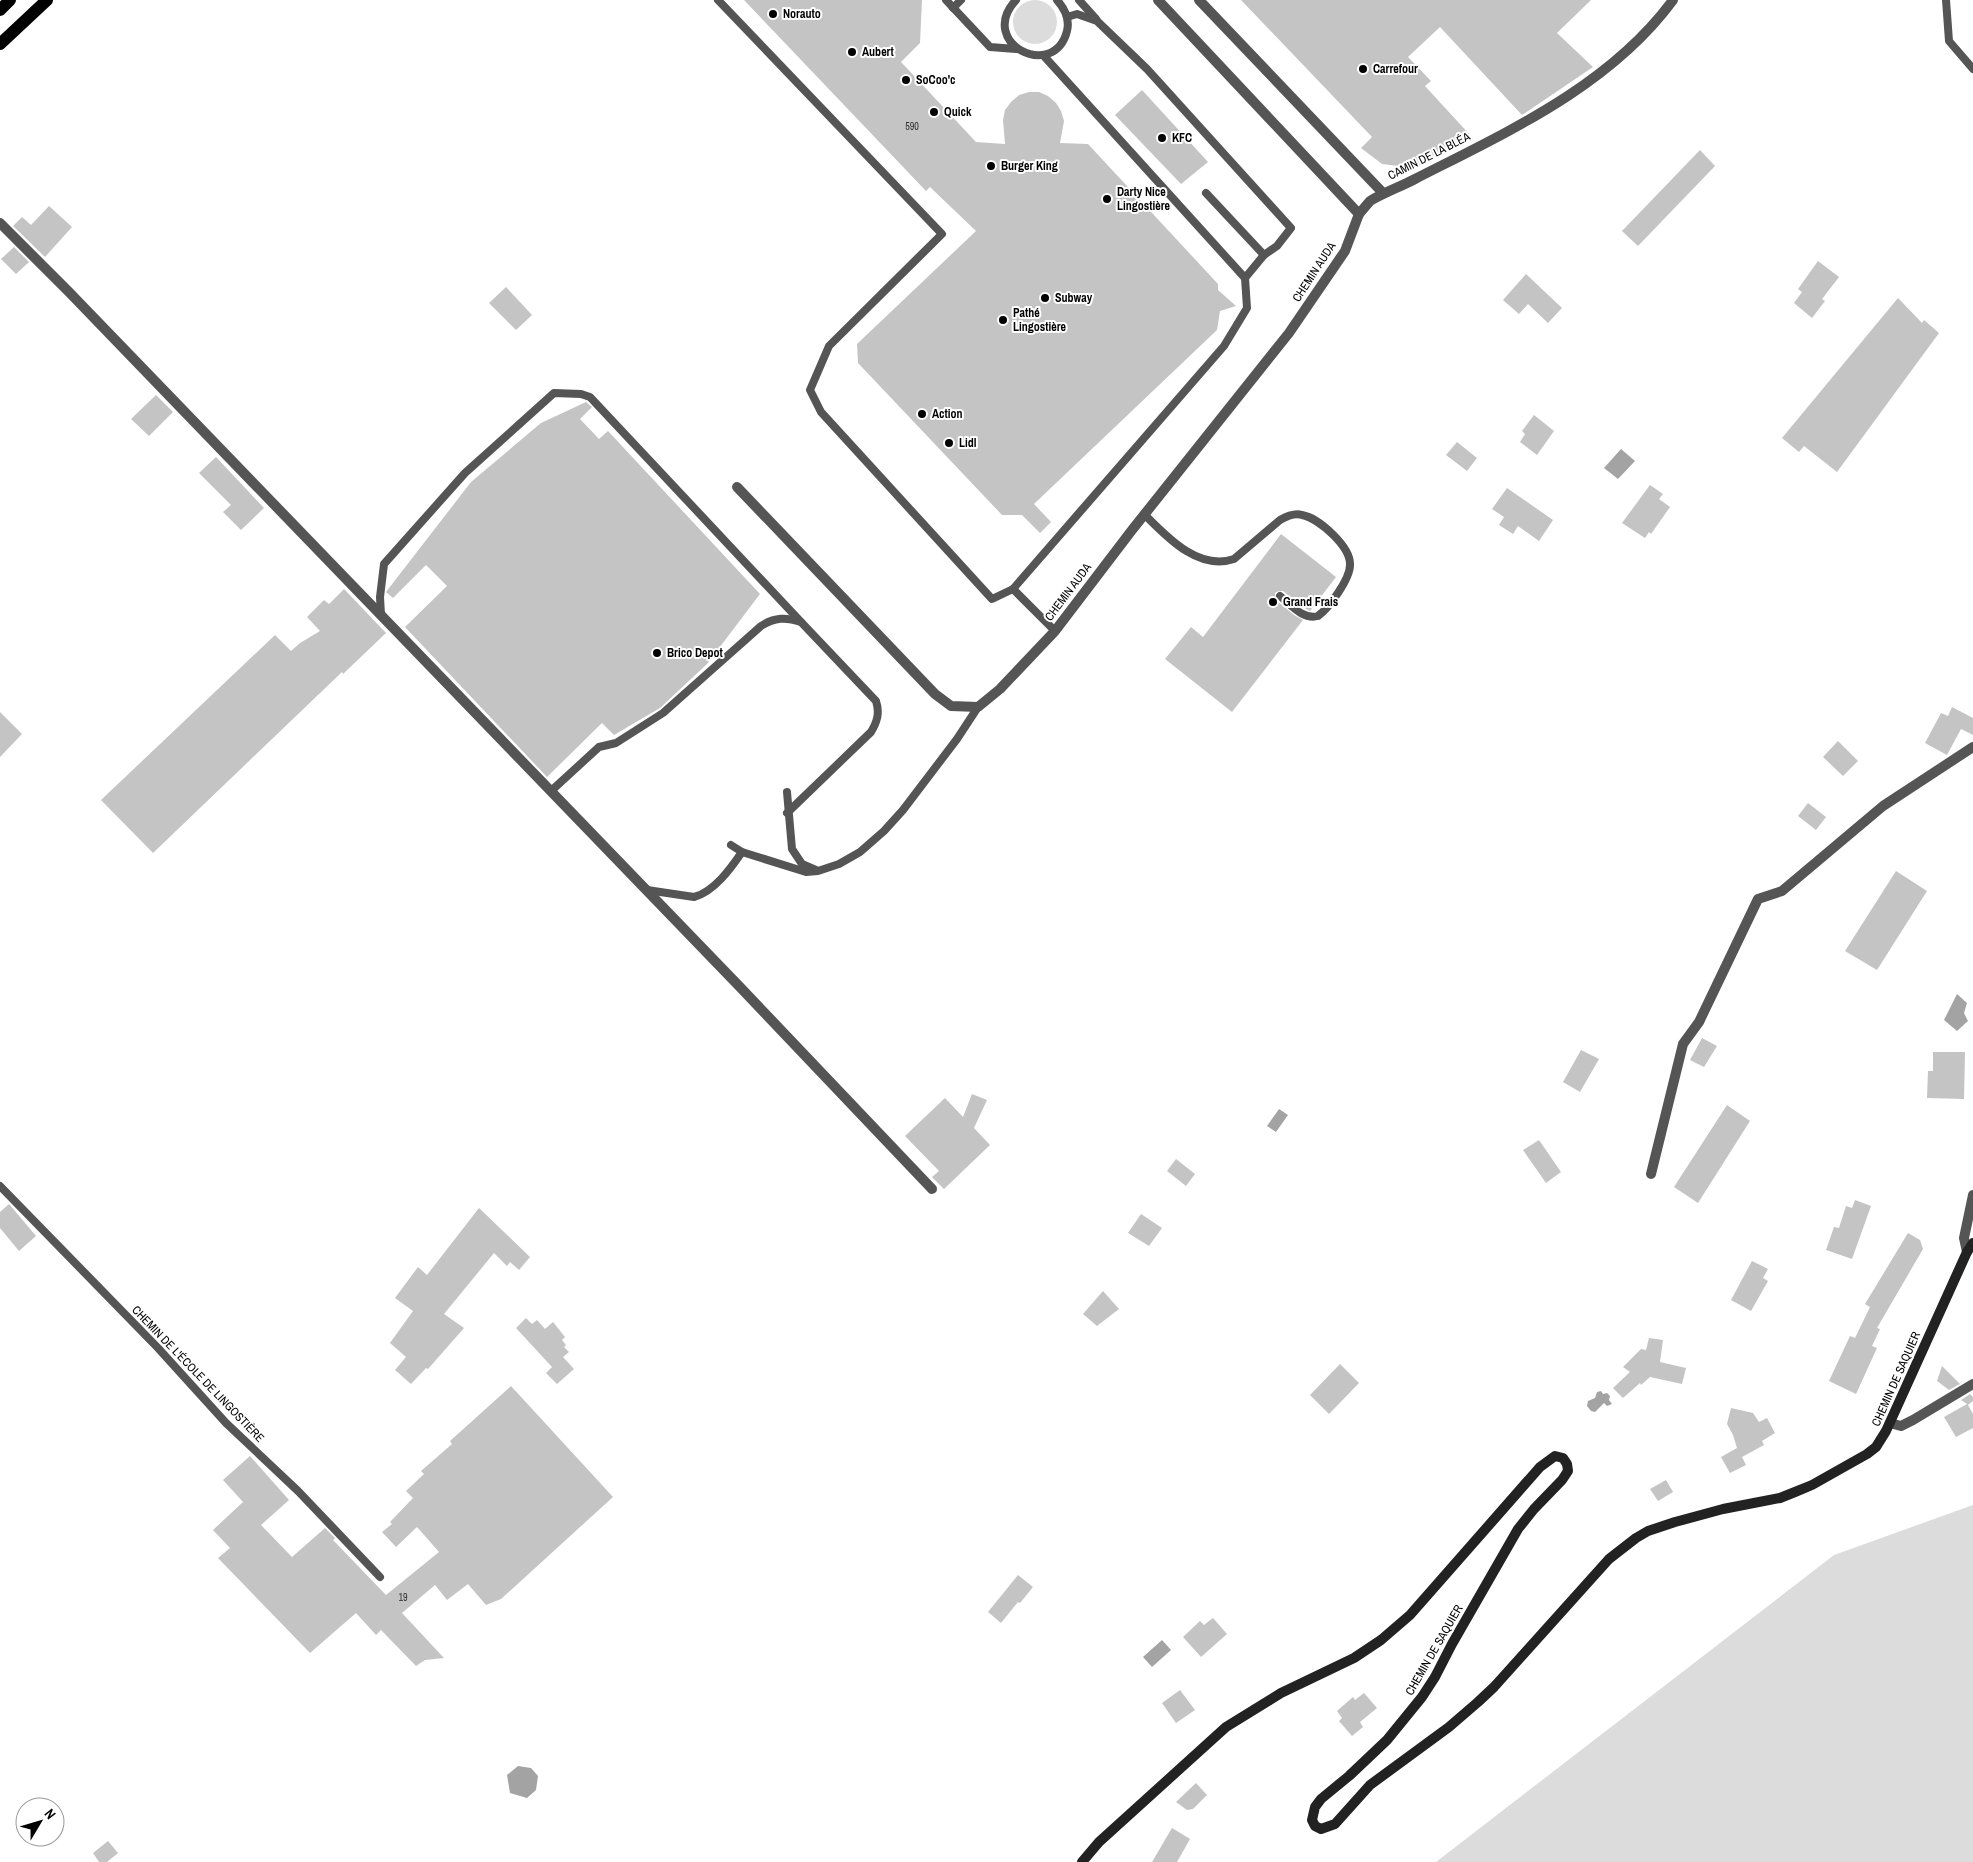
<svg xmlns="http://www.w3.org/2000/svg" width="1973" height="1862" font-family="'Archivo Narrow',sans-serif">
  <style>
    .green { fill: #dcdcdc }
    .water { fill: #a3a3a3 }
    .building { fill: #c4c4c4 }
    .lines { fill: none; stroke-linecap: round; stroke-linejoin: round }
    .lane { stroke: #555; stroke-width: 8 }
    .street { stroke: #555; stroke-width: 10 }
    .secondary { stroke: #222; stroke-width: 10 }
    .primary { stroke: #000; stroke-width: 12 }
    .poi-dot { fill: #000; stroke: #fff; stroke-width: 2 }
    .labels { text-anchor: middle; stroke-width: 4; stroke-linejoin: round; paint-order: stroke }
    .number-label { font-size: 10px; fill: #313131 }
    .poi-label { font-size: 12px; font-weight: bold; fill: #000; stroke: #fff; text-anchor: start }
    .street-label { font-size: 12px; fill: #000; stroke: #fff }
  </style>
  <rect width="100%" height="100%" fill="#fff"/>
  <g class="green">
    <circle cx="1035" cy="22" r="22"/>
    <path d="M1973,1505V1862H1436L1834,1555Z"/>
  </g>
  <g class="water">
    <path d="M1621,449L1635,461L1618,479L1604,468Z"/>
    <path d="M1957,994L1967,1003L1964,1013L1968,1021L1957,1031L1944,1020Z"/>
    <path d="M1279,1109L1288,1115L1276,1132L1267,1126Z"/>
    <path d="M1601,1391L1603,1394L1607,1393L1610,1396L1609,1400L1612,1404L1607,1406L1604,1403L1595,1412L1591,1411L1587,1406L1588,1401L1595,1398L1597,1392Z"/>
    <path d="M1162,1640L1171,1650L1152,1667L1143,1657Z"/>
    <path d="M518,1766L531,1768L538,1776L536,1790L527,1798L510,1793L507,1775Z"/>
  </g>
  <g class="building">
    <path d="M744,0H922L920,43L901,62L976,142L1005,144L1003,120L1005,110L1011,102L1019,95L1029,92H1039L1048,96L1056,103L1061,111L1064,121L1060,143L1088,144L1218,284V290L1236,306L1220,311L1217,330L1034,504L1051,522L1040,533L1022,515H1002L858,363L857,344L976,231L930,187L926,191Z"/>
    <path d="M1241,0H1591L1557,33L1593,67L1522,115L1440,27L1408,57L1431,81L1425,86L1470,135L1449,150L1414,168L1382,164L1361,148L1372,137Z"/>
    <path d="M1142,90L1208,162L1181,184L1115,115Z"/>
    <path d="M1700,150L1715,166L1638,246L1622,231Z"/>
    <path d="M49,206L72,227L45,257L13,226L22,217L31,225Z"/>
    <path d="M14,247L29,262L16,274L1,259Z"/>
    <path d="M1818,261L1839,277L1822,299L1825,301L1812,318L1794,303L1802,292L1798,289Z"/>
    <path d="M1526,274L1562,308L1548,323L1528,304L1519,314L1503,300Z"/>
    <path d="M506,287L532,315L516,330L489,303Z"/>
    <path d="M1898,298L1922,323L1924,320L1939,333L1837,472L1804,446L1799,452L1782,438Z"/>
    <path d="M156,395L173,412L149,436L131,419Z"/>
    <path d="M586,402L592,407L580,419L599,439L608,431L760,594L707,664L660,708L614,735L602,723L547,777L405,627L447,586L426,565L393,598L386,592L471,482L541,423Z"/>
    <path d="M1534,415L1554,431L1537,455L1520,442L1525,434L1522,431Z"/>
    <path d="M1457,442L1477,458L1467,471L1446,455Z"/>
    <path d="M216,457L264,508L241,530L223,512L231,505L199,473Z"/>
    <path d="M1650,485L1663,494L1659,499L1670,507L1651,534L1649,532L1645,538L1622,523Z"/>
    <path d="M1507,488L1553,520L1539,541L1518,526L1513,534L1499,525L1504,517L1492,509Z"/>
    <path d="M1281,534L1336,577L1310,611L1301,606L1283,591H1279L1275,593V597L1276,600L1294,615L1303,620L1232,712L1165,659L1191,627L1203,637Z"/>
    <path d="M344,589L386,633L343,674L342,672L153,853L101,800L275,635L291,651L300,643L320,631L307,617L324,600L329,604Z"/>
    <path d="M1952,707L1973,718V735L1961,729L1947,755L1925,743L1941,713L1948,716Z"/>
    <path d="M0,712L22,734L0,757Z"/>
    <path d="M1838,741L1858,761L1843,776L1823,757Z"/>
    <path d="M1808,803L1826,817L1816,830L1798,816Z"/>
    <path d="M1896,871L1927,891L1877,970L1845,951Z"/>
    <path d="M1702,1038L1717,1046L1704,1067L1690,1060Z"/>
    <path d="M1581,1050L1599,1059L1580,1092L1563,1082Z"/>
    <path d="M1933,1052H1965L1964,1099L1927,1098L1928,1071H1933Z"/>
    <path d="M972,1094L987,1100L974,1128L990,1145L944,1189L932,1177L939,1171L905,1136L945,1098L963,1117Z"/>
    <path d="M1727,1105L1750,1121L1698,1203L1674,1187Z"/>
    <path d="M1539,1140L1561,1172L1546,1183L1523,1150Z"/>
    <path d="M1176,1159L1195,1174L1186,1186L1167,1171Z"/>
    <path d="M1855,1200L1871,1206L1852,1259L1826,1250L1834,1227L1839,1228L1846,1206L1852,1208Z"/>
    <path d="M9,1204L36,1236L19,1251L0,1228V1212Z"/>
    <path d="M479,1208L530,1257L519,1270L510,1262L507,1266L494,1253L444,1314L464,1328L428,1369L426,1368L411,1384L395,1370L406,1357L390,1343L413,1311L395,1298L418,1267L427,1275Z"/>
    <path d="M1141,1214L1162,1228L1149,1246L1128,1233Z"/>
    <path d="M1908,1233L1920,1240L1923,1249L1877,1328L1880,1329L1872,1346L1877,1348L1856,1394L1829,1381L1850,1336L1855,1338L1870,1307L1865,1304Z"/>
    <path d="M1752,1261L1768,1269L1763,1278L1768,1281L1751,1311L1731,1300Z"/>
    <path d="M1103,1291L1119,1309L1097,1326L1083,1314Z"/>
    <path d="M526,1318L532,1324L537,1320L545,1329L553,1322L565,1337L562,1340L566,1345L564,1347L569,1352L563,1357L574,1369L557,1384L546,1373L552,1367L516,1328Z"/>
    <path d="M1649,1338L1663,1340L1660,1362L1686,1368L1682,1384L1650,1377L1641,1385L1640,1383L1623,1398L1613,1388L1630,1372L1623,1367L1641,1349L1646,1350Z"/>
    <path d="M1340,1364L1359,1383L1329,1414L1310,1395Z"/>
    <path d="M1942,1366L1960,1384L1949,1390L1937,1381Z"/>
    <path d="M511,1386L613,1497L501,1599L486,1605L468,1584L447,1600L435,1585L402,1613L444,1658L425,1660L416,1666L381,1630L376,1635L356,1613L310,1653L218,1558L230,1548L213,1530L243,1502L223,1480L250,1456L289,1500L261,1525L292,1557L325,1528L335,1538L333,1540L386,1595L439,1552L417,1527L396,1547L382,1532L392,1524L390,1522L413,1498L406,1491L424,1474L421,1471L452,1444L450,1441Z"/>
    <path d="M1970,1394L1973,1397V1401L1968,1405L1973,1414V1428L1956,1437L1944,1417L1967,1404L1961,1400Z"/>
    <path d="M1731,1408L1753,1413L1759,1422L1767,1418L1775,1433L1762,1441L1764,1445L1742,1457L1746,1465L1730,1473L1721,1457L1737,1448L1733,1435L1727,1424Z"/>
    <path d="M1666,1480L1673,1492L1658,1501L1650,1489Z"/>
    <path d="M1018,1575L1033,1587L1020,1603L1018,1602L1001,1623L988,1612Z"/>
    <path d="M1213,1618L1227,1634L1201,1657L1183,1637L1200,1621L1204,1625Z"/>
    <path d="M1180,1690L1195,1710L1176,1723L1162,1703Z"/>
    <path d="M1364,1693L1377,1708L1360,1722L1363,1727L1352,1736L1339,1721L1342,1718L1337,1711L1353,1697L1355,1700Z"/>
    <path d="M1196,1783L1207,1795L1193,1809L1187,1810L1176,1802Z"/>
    <path d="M1172,1828L1190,1839L1177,1862H1152Z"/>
    <path d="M108,1841L118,1853L107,1862H99L93,1853Z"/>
  </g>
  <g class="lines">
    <g class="lane">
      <path d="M718,0L942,234L829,346L810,390L821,412L992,599L1013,589L1224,346L1247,308L1245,278L1043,55"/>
      <path d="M946,0L990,47L1016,49"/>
      <path d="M1016,0C976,43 1054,82 1067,31C1070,19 1065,9 1057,0"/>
      <path d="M1079,0L1096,19"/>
      <path d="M1946,0L1949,41L1973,69"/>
      <path d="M953,8L961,0"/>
      <path d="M1067,17L1077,14L1097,21L1147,69L1291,228L1277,246L1264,255L1245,278"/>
      <path d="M1206,193L1264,255"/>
      <path d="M1144,514C1167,537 1198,571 1234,559L1280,520C1287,516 1295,513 1302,515C1319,518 1351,547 1350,565C1350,579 1329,608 1318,616C1303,620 1291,605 1280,596"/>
      <path d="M1013,589L1055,631"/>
      <path d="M381,615L380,597L384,564L465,473L554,393L581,394L590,397L801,622"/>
      <path d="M551,791L599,747L616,743L663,713L761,626C775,617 786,617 801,622L876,701C880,713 877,722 871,732L787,813"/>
      <path d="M787,792L792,849L802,864L816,870"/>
      <path d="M731,845L742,852L806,872L818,871L839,864L860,852L884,831L903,810L957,739L978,707"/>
      <path d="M647,890L694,897C714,892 731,868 742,852"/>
      <path d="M0,1186L158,1348L226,1423L298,1491L380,1577"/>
    </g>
    <g class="street">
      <path d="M1158,0L1359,214"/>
      <path d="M1199,0L1383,193"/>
      <path d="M0,223L69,292L739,986L932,1189"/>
      <path d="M737,487L935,694L951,706L978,707L1000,689L1055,631L1132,530L1289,333L1345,251L1359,214L1370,201C1385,192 1400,187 1415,179C1507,132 1610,86 1673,0"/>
      <path d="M1651,1174L1683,1044L1699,1022L1758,899L1782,891L1883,806L1973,747"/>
      <path d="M1967,1252L1964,1238L1973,1195"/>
      <path d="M1890,1423L1901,1426L1913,1420L1973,1384"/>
    </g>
    <path class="secondary" d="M1082,1862L1099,1842L1226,1727L1281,1693L1354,1658L1381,1640L1410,1615L1540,1467L1555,1456L1563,1458L1567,1464L1568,1471L1562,1480L1534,1509L1518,1529L1452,1644L1435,1677L1422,1697L1387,1740L1349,1776L1321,1799L1315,1807L1312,1820L1315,1826L1321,1829L1335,1824L1370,1785L1449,1727L1478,1702L1494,1687L1609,1559L1636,1538L1648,1531L1675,1522L1723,1509L1780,1498L1795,1492L1812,1485L1867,1454L1876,1447L1886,1431L1967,1252L1973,1243"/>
    <g class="primary">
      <path d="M0,10L10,0"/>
      <path d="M0,44L47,0"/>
    </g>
  </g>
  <g class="poi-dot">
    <circle cx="773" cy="14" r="5"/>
    <circle cx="852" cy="52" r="5"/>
    <circle cx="1363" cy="69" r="5"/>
    <circle cx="906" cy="80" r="5"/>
    <circle cx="934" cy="112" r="5"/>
    <circle cx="1162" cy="138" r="5"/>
    <circle cx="991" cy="166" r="5"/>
    <circle cx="1107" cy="199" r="5"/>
    <circle cx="1045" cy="298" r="5"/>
    <circle cx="1003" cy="320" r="5"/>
    <circle cx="922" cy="414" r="5"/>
    <circle cx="949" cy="443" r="5"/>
    <circle cx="1273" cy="602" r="5"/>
    <circle cx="657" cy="653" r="5"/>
  </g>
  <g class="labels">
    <g class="number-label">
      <text x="912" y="130">590</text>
      <text x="403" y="1601">19</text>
    </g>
    <g class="poi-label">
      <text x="783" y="18">Norauto</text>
      <text x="862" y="56">Aubert</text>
      <text x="1373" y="73">Carrefour</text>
      <text x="916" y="84">SoCoo'c</text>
      <text x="944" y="116">Quick</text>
      <text x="1172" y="142">KFC</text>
      <text x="1001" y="170">Burger King</text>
      <text x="1117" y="196">Darty Nice<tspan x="1117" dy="14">Lingostière</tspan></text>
      <text x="1055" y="302">Subway</text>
      <text x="1013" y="317">Pathé<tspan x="1013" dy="14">Lingostière</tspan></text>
      <text x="932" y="418">Action</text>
      <text x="959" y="447">Lidl</text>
      <text x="1283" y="606">Grand Frais</text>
      <text x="667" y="657">Brico Depot</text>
    </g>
    <g class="street-label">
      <text transform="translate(1429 156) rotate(-27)" y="4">CAMIN DE LA BLÉA</text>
      <text transform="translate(1314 272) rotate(-57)" y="4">CHEMIN AUDA</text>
      <text transform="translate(1068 592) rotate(-53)" y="4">CHEMIN AUDA</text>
      <text transform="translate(198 1374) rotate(46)" y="4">CHEMIN DE L'ÉCOLE DE LINGOSTIÈRE</text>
      <text transform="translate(1896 1379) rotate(-66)" y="4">CHEMIN DE SAQUIER</text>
      <text transform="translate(1434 1650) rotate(-60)" y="4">CHEMIN DE SAQUIER</text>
    </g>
  </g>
  <g transform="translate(40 1822) rotate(52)"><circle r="24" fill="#ffffff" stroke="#999999"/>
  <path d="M0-4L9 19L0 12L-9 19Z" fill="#000000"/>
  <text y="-8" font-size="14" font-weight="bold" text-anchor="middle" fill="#000000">N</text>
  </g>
</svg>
